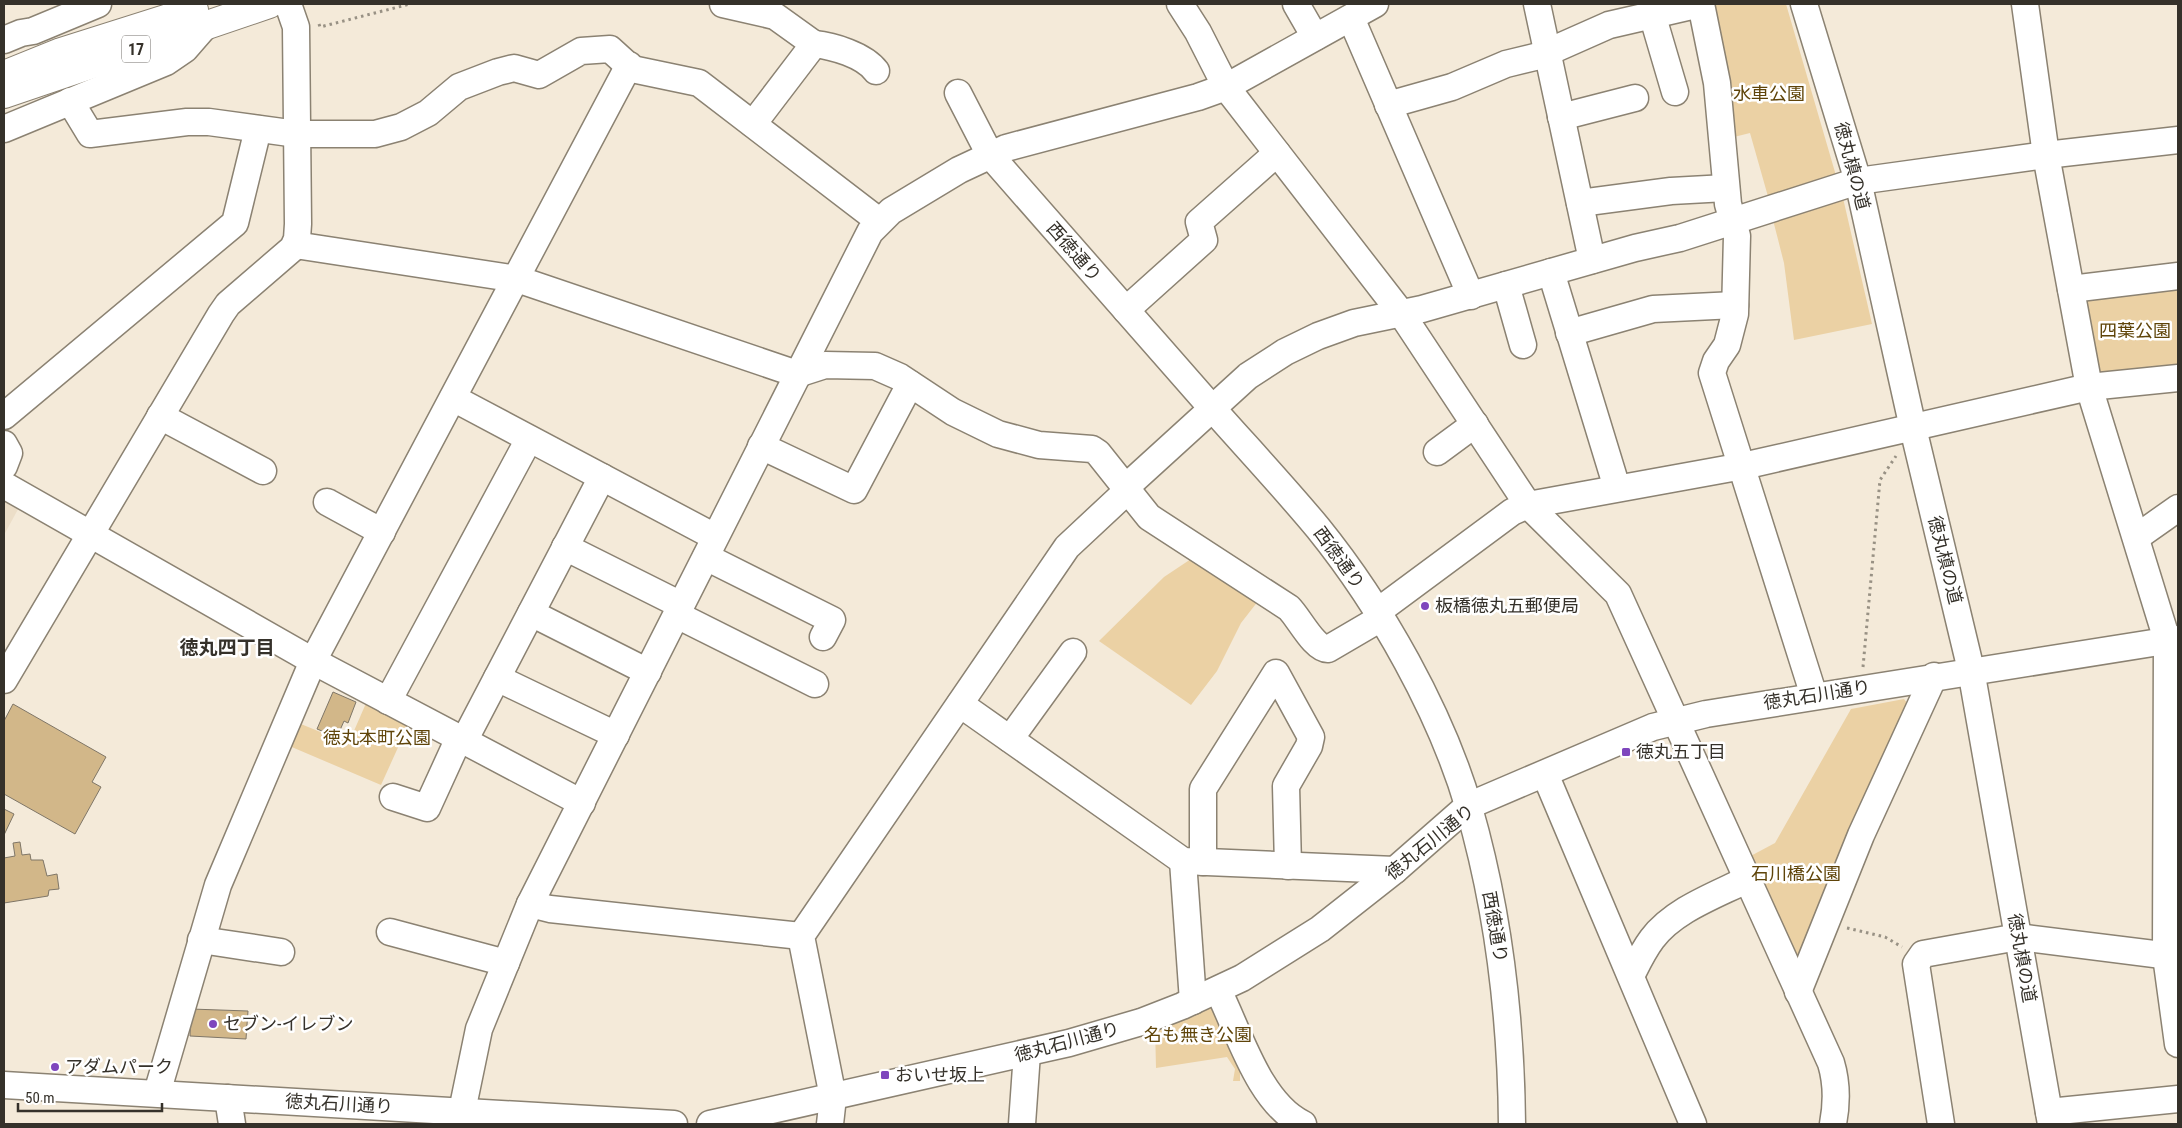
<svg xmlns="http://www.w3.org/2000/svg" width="2182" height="1128" font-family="'Roboto Condensed','Noto Sans JP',sans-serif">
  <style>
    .built { fill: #ecdec8 }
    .green { fill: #ebd1a4 }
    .building { fill: #d2b789; stroke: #7f7667 }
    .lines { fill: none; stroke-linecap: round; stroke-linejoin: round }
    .minor-casing { stroke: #8b8272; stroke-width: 29 }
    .highway-casing { stroke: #8b8272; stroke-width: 30 }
    .path { stroke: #989184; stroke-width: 3; stroke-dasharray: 2.5 4; stroke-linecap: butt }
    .minor { stroke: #fff; stroke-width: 26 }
    .highway { stroke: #fff; stroke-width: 28 }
    .poi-dot { fill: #7e46bd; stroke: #fff; stroke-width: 2 }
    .labels { text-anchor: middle; stroke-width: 5; stroke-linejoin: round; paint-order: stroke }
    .shield { fill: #fff; stroke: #726f6a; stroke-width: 1 }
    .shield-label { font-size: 16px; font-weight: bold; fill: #35312a }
    .park-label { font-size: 18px; fill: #5f4409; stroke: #fff }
    .street-label { font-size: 18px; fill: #35312a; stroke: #fff }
    .poi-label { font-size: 18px; fill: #35312a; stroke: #fff; text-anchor: start }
    .neighbourhood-label { font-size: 19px; font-weight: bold; fill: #35312a; stroke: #fff }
  </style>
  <rect width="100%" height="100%" fill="#f4ead9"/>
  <path class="built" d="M4,491L22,502L4,535Z"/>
  <g class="green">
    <path d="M1710,4H1786L1837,179L1769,200L1750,133L1730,138Z"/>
    <path d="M1843,198L1872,324L1794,340L1784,263L1773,220Z"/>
    <path d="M2178,282V370L2105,376L2096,371L2082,301Z"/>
    <path d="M1197,555L1262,596L1241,623L1217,671L1191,705L1099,641L1164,577Z"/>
    <path d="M1904,699L1911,708L1804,960L1792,959L1745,859L1775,843L1851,709Z"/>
    <path d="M367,701L410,721L381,785L287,745L296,722L340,740H350Z"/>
    <path d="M1212,1002L1240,1069V1081H1233L1235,1069L1227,1057L1156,1068L1155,1026Z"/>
  </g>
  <g class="building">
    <path d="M333,692L356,702L348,723L344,721L337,737L317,729Z"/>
    <path d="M13,704L106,757L92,782L101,787L75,834L4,794V721Z"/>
    <path d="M4,809L14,814L4,835Z"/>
    <path d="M20,842L22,855L30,854L31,860H43L47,876L57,874L59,889L49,890L48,896L4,903V858L15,856L13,843Z"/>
    <path d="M191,1009L248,1011L246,1039L190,1036Z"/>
  </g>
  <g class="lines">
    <defs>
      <g id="minor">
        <path d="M723,4L775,16L814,44L753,124"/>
        <path d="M1180,4L1198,32L1226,87L1401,313L1528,505L1618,594L1831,1063C1837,1083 1837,1103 1833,1124"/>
        <path d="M1296,4L1315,37"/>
        <path d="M1537,4L1592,260"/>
        <path d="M1701,4L1717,83L1728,204L1737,236L1735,314L1727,345L1716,361L1712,373L1814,696"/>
        <path d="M1804,4L1858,181L1913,428L1971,670L2051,1124"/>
        <path d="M2025,4L2046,155L2089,387L2167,640L2166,956L2178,1044"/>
        <path d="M1652,14L1675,92"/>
        <path d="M1351,18L1471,296"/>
        <path d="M4,40L21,33L33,31L98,4"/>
        <path d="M814,44C833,46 864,55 876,71"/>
        <path d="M958,93L990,155C1059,234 1128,313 1197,391C1237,437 1279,481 1318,528C1381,606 1441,712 1469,808C1499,912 1511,1017 1512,1124"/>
        <path d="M70,101L90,134L187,122H209L297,134H375L401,127L428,113L459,87L498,72L514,68L539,75L581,51L610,49L632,69L699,83L879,221"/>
        <path d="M1388,105L1452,87L1506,64L1539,56L1609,25L1700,4"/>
        <path d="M1561,117L1635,98"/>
        <path d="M4,129L166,62L185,49L205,26"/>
        <path d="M1580,203L1671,191L1726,188"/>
        <path d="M295,245L517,279L797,374L825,365L875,366L900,377L953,412L998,434L1039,445L1092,449L1098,453L1149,517L1289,608C1299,618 1315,650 1328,649L1381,618"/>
        <path d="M1551,272L1617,488"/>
        <path d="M1506,285L1523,345"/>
        <path d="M2071,289L2178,276"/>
        <path d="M1126,310L1204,240L1199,222L1277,153"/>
        <path d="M1569,333L1653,309L1735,305"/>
        <path d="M453,398L715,537"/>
        <path d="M4,416L235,223L258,129"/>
        <path d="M160,416L263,471"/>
        <path d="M4,444L9,453L4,466"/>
        <path d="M761,446L854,490L910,384"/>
        <path d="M1437,452L1475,424"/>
        <path d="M4,485L313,661L582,803"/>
        <path d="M1125,488L1248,376L1285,352L1318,336L1354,323L1422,309L1635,248L1680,238L1858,181L2046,155L2178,140"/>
        <path d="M327,502L382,532"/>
        <path d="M2137,537L2178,508"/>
        <path d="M565,547L681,605"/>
        <path d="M706,557L832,620L823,637"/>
        <path d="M1377,612L1512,512L1528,505L1743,466L2089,387L2178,378"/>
        <path d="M531,613L648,672"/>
        <path d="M677,615L815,684"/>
        <path d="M497,678L616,735"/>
        <path d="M4,680L221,314L228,304L293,248L297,239L298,224L296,27L288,4"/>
        <path d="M388,701L529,439"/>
        <path d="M960,704L1183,861L1395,870"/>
        <path d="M1010,739L1073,652"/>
        <path d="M464,741L602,477"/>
        <path d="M1545,774L1693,1124"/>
        <path d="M393,797L427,808L459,738"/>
        <path d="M1183,861L1193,1001"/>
        <path d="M1203,862V789L1276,673L1311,737L1309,746L1286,786L1288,866"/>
        <path d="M530,904L550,909L801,936"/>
        <path d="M390,932L506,963"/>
        <path d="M201,940L281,952"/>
        <path d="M1631,976C1637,964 1643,951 1652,939C1674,910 1714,896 1746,880"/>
        <path d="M1218,990C1239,1032 1259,1103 1303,1124"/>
        <path d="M1798,992L1861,835L1934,676"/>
        <path d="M4,1085L674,1124"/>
        <path d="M157,1093L218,885L313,661L629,65"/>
        <path d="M228,1098L232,1124"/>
        <path d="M2049,1112L2178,1099"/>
        <path d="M462,1124V1111L479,1029L530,904L870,232L891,211L959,170L1006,148L1198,97L1226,87L1375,4"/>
        <path d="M710,1124L1069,1043L1141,1022L1182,1006L1242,978L1320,929L1395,870L1468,806L1653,727L1706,714L2178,639"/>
        <path d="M830,1124L833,1097L801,936L1067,547L1127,491"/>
        <path d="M1022,1124L1027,1053"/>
        <path d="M1941,1124L1916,964L1923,954L2018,937L2178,957"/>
      </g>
      <g id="highway">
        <path d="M4,75L61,52L194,10"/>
        <path d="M4,94L269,4"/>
      </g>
    </defs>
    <use href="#minor" class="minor-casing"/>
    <use href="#highway" class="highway-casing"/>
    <g class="path">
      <path d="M319,24L320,27L410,4"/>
      <path d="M1863,667L1880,480L1896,456"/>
      <path d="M1847,928L1885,937L1902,947"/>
    </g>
    <use href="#minor" class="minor"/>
    <use href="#highway" class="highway"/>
  </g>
  <g class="poi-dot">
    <circle cx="1425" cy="606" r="5"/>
    <rect x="1621" y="747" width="10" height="10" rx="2.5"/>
    <circle cx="213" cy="1024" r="5"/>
    <circle cx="55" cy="1067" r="5"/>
    <rect x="880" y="1070" width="10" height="10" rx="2.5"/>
  </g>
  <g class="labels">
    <rect class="shield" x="122" y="35.5" width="28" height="27" rx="4"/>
    <g class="shield-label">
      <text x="136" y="55">17</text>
    </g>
    <g class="park-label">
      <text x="1769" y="100">水車公園</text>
      <text x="2135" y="337">四葉公園</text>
      <text x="377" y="744">徳丸本町公園</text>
      <text x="1796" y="880">石川橋公園</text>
      <text x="1198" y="1041">名も無き公園</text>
    </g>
    <g class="street-label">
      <text transform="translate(1852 166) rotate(75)" y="6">徳丸槙の道</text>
      <text transform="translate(1074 252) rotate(49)" y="6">西徳通り</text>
      <text transform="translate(1339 558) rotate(54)" y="6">西徳通り</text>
      <text transform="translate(1945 560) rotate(76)" y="6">徳丸槙の道</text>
      <text transform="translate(1817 695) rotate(-9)" y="6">徳丸石川通り</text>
      <text transform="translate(1430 842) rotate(-39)" y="6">徳丸石川通り</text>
      <text transform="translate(1495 927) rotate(80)" y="6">西徳通り</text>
      <text transform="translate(2022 958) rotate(80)" y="6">徳丸槙の道</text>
      <text transform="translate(1067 1042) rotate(-15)" y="6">徳丸石川通り</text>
      <text transform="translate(339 1104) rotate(3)" y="6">徳丸石川通り</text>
    </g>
    <g class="poi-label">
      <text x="1435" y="612">板橋徳丸五郵便局</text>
      <text x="1636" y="758">徳丸五丁目</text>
      <text x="223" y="1030">セブン-イレブン</text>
      <text x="65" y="1073">アダムパーク</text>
      <text x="895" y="1081">おいせ坂上</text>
    </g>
    <g class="neighbourhood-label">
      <text x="227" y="654">徳丸四丁目</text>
    </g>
  </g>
  <rect width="2182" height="1128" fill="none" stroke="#35312a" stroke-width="10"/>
  <path d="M18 1103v8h144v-8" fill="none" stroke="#35312a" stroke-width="2.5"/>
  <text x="25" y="1103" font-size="15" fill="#35312a" stroke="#ffffff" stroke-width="4" paint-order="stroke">50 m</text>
</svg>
